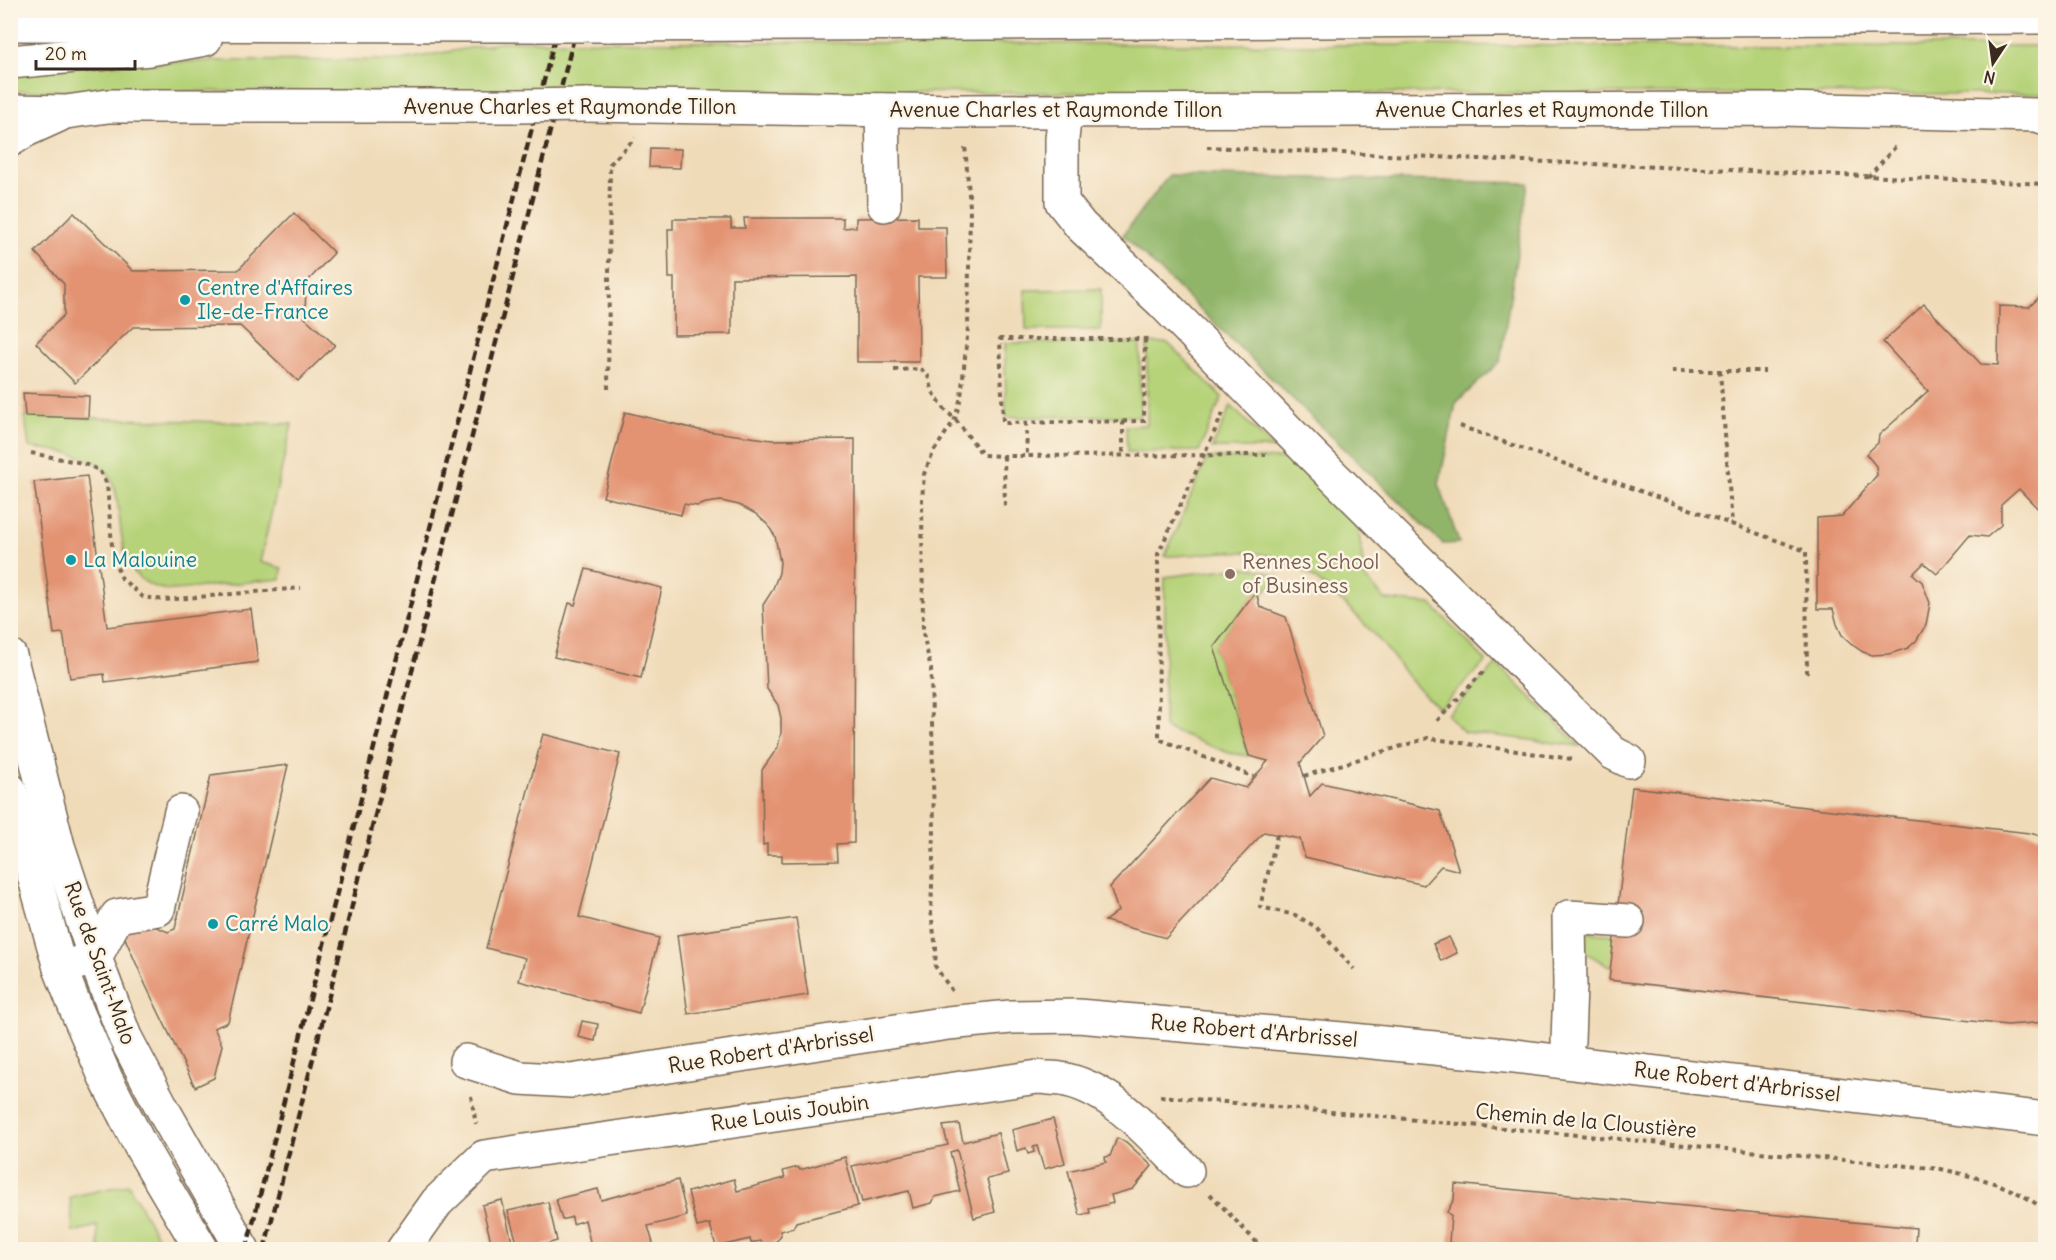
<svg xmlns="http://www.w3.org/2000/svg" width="2056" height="1260" font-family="Delius,sans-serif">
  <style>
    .green { fill: #b6d379; stroke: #787e4c; stroke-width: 1.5 }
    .forest { fill: #90b569; stroke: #667044; stroke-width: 1.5 }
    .building { fill: #e39372 }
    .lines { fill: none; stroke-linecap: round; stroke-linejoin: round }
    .minor-casing { stroke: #7a6854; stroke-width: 36 }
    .major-casing { stroke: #7a6854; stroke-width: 36 }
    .path { stroke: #7a6854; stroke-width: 4; stroke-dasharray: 4.5 4.5; stroke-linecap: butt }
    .minor { stroke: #fff; stroke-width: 33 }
    .major { stroke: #fff; stroke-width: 33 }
    .rail { stroke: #3b2a1e; stroke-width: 4.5; stroke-dasharray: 9 4.5; stroke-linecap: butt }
    .major-bridge-casing { stroke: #7a6854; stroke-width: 36; stroke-linecap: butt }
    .major-bridge { stroke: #fff; stroke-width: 33 }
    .culture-dot { fill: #0f9aa8; stroke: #fcf5e5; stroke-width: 2 }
    .education-dot { fill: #8d6e63; stroke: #fcf5e5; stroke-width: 2 }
    .labels { text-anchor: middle; stroke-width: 5; stroke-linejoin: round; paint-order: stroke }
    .street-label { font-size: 21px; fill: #3b2a1e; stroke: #fcf5e5 }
    .culture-label { font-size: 21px; fill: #0d838f; stroke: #fcf5e5; text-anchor: start }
    .education-label { font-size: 21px; fill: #785e54; stroke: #fcf5e5; text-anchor: start }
  </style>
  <rect width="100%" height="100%" fill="#fcf5e5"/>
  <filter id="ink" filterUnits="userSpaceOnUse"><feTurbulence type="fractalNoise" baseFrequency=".0167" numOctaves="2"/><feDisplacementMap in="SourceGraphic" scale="12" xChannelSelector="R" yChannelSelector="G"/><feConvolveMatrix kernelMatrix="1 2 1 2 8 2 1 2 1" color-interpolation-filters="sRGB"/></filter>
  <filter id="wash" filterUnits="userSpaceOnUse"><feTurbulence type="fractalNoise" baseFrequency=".008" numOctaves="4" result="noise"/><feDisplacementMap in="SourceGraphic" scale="24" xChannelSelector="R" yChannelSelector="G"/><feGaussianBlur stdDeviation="1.35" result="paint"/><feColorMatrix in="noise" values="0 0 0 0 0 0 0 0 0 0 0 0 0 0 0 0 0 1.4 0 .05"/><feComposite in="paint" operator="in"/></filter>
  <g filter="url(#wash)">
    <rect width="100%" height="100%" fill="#f0dbb9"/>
    <g class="green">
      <path d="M510,41L1600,46H2046L2045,96L2039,94L11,91V72L112,64L213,61L401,60Z"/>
      <path d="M1101,289V330H1026L1025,290Z"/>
      <path d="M1005,343H1140V416L1006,417Z"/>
      <path d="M1147,343H1168L1222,397L1199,451L1127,452L1126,426L1147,425Z"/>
      <path d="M1231,406L1273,448H1212Z"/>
      <path d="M25,416L292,424L260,562L282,568L281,579C255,581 229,584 203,587C190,588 175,592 162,589C99,574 136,490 100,466C79,452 53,451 29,447Z"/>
      <path d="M1207,458L1291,459L1358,526L1365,578L1386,600L1431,604L1486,661L1439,709C1430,699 1419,690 1410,679C1401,669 1394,657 1385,647C1356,613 1307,561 1262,554C1229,548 1197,556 1165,556Z"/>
      <path d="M1235,568H1252L1279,576L1258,598L1256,592L1214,647L1249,756L1229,753L1164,728L1165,577Z"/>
      <path d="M1497,664L1580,746L1464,732L1447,715Z"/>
      <path d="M1586,932L1634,937L1618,971L1586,953L1583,948Z"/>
      <path d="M128,1184L164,1249H99L97,1226L73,1232L70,1197Z"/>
    </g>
    <path class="forest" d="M1169,175L1528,183L1500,362L1456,403L1439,484L1459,543L1443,544L1123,235Z"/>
    <g id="blocks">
      <g class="building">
        <path d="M650,148L681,149L680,168L649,167Z"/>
        <path d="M74,213L133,271L238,270L294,213L334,253L306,283L305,318L335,345L298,381L240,326L133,327L75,383L36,343L64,315V284L35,252Z"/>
        <path d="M918,217V227H946L947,277H918L919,362H857V277L732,278V334L674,335V278H669L668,229H673V219H731V228H745L744,218H843V228L856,227V218Z"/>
        <path d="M2046,291V517L2019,489L2001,505V525L1987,537L1970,535L1937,574L1924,563L1913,574L1922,582L1930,603L1926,625L1916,641L1908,648L1889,654L1872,655L1863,652L1854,646L1842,635L1837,624L1833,609H1817V518L1842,516L1877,475L1876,466L1866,454L1878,443L1879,435L1928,391L1883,342L1924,304L1981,364L1998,365L1999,306L2029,307Z"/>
        <path d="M23,393L89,396L88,418L25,416Z"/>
        <path d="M625,412L699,430L772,440L855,439L854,843L837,844L838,861L782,862V855H767V844L763,845L762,770L778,747L781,733V718L778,705L767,689L763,605L772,591L779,573L780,562L775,536L767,524L756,514L739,505L721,501L706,503L697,506L684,504L681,515L603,497Z"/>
        <path d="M87,476L107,627L251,609L258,662L105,682L104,674L70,678L63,633L54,634L34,482Z"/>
        <path d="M586,569L662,588L641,678L554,657L569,603L575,605Z"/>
        <path d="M1256,591L1260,607L1286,617L1323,736L1300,763L1310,796L1322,783L1440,811L1459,871L1441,866L1424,885L1305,857L1300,839L1264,832L1166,938L1105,921L1118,911L1110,887L1210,778L1246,788L1268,761L1249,756L1214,647Z"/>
        <path d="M543,734L620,754L579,917L659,938L639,1013L519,981L525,958L486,948Z"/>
        <path d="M288,765L228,1022L214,1028L222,1045L214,1078L195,1087L146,986L121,929L140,920L168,932L175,929L211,775Z"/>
        <path d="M1632,787L2029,833L2046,837V1022L2007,1025L1609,980Z"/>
        <path d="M796,918L808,995L688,1014L677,935Z"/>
        <path d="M1449,937L1457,953L1441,961L1433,944Z"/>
        <path d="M582,1021L598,1024L595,1041L578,1037Z"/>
        <path d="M1053,1119L1065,1163L1044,1169L1037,1146L1033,1147L1034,1152L1028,1154L1026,1148L1017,1151L1012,1130Z"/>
        <path d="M959,1124L963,1142L998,1133L1008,1174L987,1179L995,1212L974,1218L957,1150L950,1152L960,1191L935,1197L932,1203L913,1208L909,1191L862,1202L852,1166L948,1145L943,1126Z"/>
        <path d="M1117,1138L1126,1142L1152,1166L1133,1189L1111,1195L1113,1203L1089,1209L1090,1213L1080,1215L1068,1171L1106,1162L1105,1157L1110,1156Z"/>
        <path d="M845,1157L858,1206L796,1222L793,1228L780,1231L781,1235L777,1241L766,1245L760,1241L751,1243L750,1239L716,1247L710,1224L697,1227L688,1192L734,1179L737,1191L785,1178L783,1171L798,1167L800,1170Z"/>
        <path d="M678,1180L687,1216L648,1226L655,1250H613L612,1245L592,1250L585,1220L573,1224L572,1217L562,1220L556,1199L598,1189L601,1200Z"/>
        <path d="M1455,1184L1916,1228L1915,1243L1919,1250H1517L1449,1243L1451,1216L1447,1212L1454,1199Z"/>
        <path d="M502,1200L514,1250H493L482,1205Z"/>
        <path d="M548,1202L557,1241L543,1245L544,1250H519L508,1211Z"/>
      </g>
    </g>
  </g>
  <g filter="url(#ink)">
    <use href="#blocks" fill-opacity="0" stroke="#7a6854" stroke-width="1.5"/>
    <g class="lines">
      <defs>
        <g id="minor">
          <path d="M882,110L884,205"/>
          <path d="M1065,111L1062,139V202L1081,226L1162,302L1312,455L1613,753L1629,761"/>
          <path d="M60,968L95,958L117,916L158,909L181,812"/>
          <path d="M1568,1041L1570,986L1569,917L1628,921"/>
          <path d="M466,1061L520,1078L571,1081L948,1023L1011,1017L1078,1016L1342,1039L1506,1055L2046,1119"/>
          <path d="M403,1250L437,1202L484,1157L1038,1077C1046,1078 1054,1078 1061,1079C1112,1087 1152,1137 1187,1171"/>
        </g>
        <g id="major">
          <path d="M10,24L537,25"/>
          <path d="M607,25L2046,17"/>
          <path d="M10,62L150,49L205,39"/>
          <path d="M586,105L959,111L1781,109L2036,115L2046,118"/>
          <path d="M10,111L66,112L108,106H517"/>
          <path d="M10,140L26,130L59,115"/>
          <path d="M10,656L58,846L95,958L125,1037L166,1115L243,1250"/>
          <path d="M10,790L60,968L76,1009L106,1079L141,1147L202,1250"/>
        </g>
      </defs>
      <use href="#minor" class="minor-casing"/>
      <use href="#major" class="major-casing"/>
      <g class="path">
        <path d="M1207,147L2046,184"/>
        <path d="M1868,177L1897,145"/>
        <path d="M1145,339L1144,421L1003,423L1000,339H1152"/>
        <path d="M894,370L921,369L928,376L933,392L946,411L955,419L983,455L1004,456L1266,455"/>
        <path d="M1672,371H1765"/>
        <path d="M1720,371L1732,524"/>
        <path d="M608,389L610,164L635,138"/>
        <path d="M1223,413L1158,554L1159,739L1254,777"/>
        <path d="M1123,421V455"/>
        <path d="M1026,422L1027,456"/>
        <path d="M1460,426L1806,551L1807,677"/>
        <path d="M31,453L82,463L99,470L107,484L113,558L122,579L143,597L164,600L301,588"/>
        <path d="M1004,456L1005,507"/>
        <path d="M1437,721L1484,671"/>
        <path d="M1304,776L1428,738L1571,759"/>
        <path d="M1277,835L1260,907L1295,915L1316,927L1354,969"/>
        <path d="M952,991L935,966L936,948L931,913L934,831L931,669L923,633L922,500L924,474L934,451L955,419L961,397L968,327L970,207L965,145"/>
        <path d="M471,1096L476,1124"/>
        <path d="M1160,1096L1941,1169C1980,1178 2015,1186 2046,1211"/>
        <path d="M1210,1194L1264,1250"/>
      </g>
      <use href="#minor" class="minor"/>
      <use href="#major" class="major"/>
      <g class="rail">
        <path d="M246,1250L562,10"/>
        <path d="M264,1250L581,10"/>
      </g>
      <defs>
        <g id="major-bridge">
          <path d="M537,25H607"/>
          <path d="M517,106L586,105"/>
        </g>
      </defs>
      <use href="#major-bridge" class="major-bridge-casing"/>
      <use href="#major-bridge" class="major-bridge"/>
    </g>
  </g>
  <g class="culture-dot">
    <circle cx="185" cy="300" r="6"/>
    <circle cx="71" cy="560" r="6"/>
    <circle cx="213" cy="924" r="6"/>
  </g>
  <circle class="education-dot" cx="1230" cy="574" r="6"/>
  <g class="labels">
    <g class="street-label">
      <text x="570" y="114">Avenue Charles et Raymonde Tillon</text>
      <text x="1056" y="117">Avenue Charles et Raymonde Tillon</text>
      <text x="1542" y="117">Avenue Charles et Raymonde Tillon</text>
      <text transform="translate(100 963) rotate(70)" y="7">Rue de Saint-Malo</text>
      <text transform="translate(1254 1031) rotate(5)" y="7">Rue Robert d'Arbrissel</text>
      <text transform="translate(771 1050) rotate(-9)" y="7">Rue Robert d'Arbrissel</text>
      <text transform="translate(1737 1082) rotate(7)" y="7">Rue Robert d'Arbrissel</text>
      <text transform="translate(790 1113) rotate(-8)" y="7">Rue Louis Joubin</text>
      <text transform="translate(1586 1121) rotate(5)" y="7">Chemin de la Cloustière</text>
    </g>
    <g class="culture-label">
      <text x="197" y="295">Centre d'Affaires<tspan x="197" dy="24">Ile-de-France</tspan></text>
      <text x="83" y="567">La Malouine</text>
      <text x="225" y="931">Carré Malo</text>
    </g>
    <g class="education-label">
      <text x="1242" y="569">Rennes School<tspan x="1242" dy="24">of Business</tspan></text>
    </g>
  </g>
  <rect width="2056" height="1260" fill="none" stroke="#fcf5e5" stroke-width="36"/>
  <g transform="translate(1993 63) rotate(193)" stroke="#fcf5e5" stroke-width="4.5" paint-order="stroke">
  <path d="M0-4.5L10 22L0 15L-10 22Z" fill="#3b2a1e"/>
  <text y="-9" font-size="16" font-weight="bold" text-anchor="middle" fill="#3b2a1e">N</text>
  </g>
  <path d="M36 60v9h99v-9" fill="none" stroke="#3b2a1e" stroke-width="3"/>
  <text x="45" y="60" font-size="18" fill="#3b2a1e" stroke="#fcf5e5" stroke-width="4.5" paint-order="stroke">20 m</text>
</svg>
